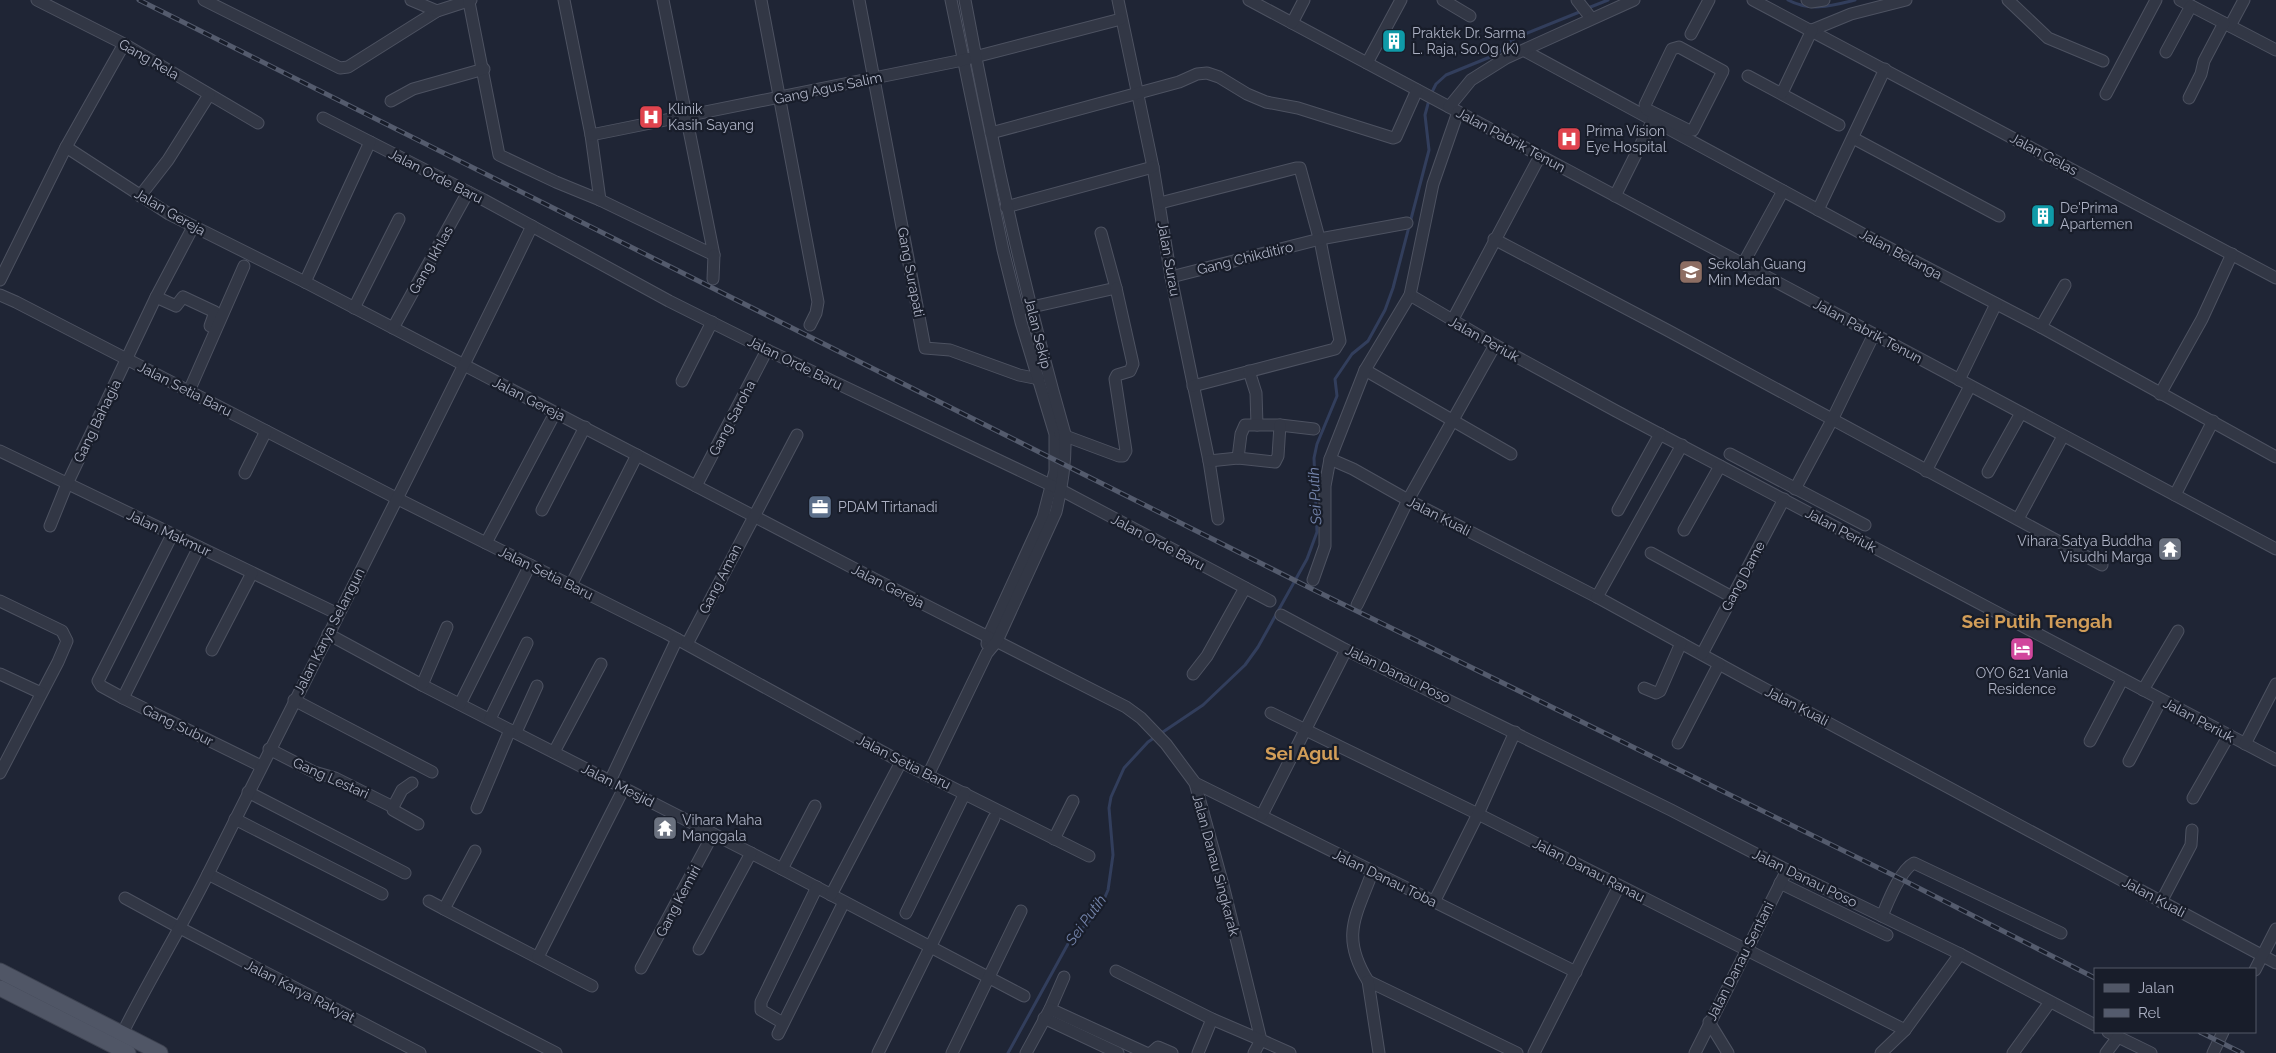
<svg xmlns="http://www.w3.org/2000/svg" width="2276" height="1053" font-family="Raleway,sans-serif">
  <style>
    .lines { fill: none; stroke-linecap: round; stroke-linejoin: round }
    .stream { stroke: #323e5c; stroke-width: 3 }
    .minor-casing { stroke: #4d5261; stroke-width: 13 }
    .major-casing { stroke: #3c414f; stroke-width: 17 }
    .minor { stroke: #323745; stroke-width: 11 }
    .major { stroke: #505666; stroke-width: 15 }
    .rail-casing { stroke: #545b6d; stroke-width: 5 }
    .rail { stroke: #181d2a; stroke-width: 3; stroke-dasharray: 9; stroke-linecap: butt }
    .labels { text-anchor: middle; stroke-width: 4.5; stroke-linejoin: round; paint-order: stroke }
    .poi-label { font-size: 14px; fill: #acb1c3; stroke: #181d2a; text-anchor: start }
    .street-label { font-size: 14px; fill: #acb1c3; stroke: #181d2a }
    .water-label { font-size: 15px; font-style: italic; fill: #7484ab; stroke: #181d2a }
    .district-label { font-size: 19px; font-weight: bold; fill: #d19d58; stroke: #181d2a }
  </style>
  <rect width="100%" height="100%" fill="#1f2535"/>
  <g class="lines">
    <g class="stream">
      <path d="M1788,0C1810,12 1831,6 1855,0"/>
      <path d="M1588,8L1608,0"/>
      <path d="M1431,94L1436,84L1446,75L1495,55L1515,38L1582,11"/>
      <path d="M1008,1053L1069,942L1091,919L1102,904L1108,890L1113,855L1109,808L1111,797L1124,768L1148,742L1203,705L1245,665L1258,647L1307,559L1317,532L1314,458L1317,444L1337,396L1335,379L1352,354L1368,341L1385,310L1393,288L1429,150L1425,115L1429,100"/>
    </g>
    <defs>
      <g id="minor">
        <path d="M37,0L124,44L258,123"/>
        <path d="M204,0L340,68L348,67L437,11L471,0"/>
        <path d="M411,0L437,11"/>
        <path d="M564,0L591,135L600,200"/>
        <path d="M761,0L818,302L816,313L810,325"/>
        <path d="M859,0L925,348L950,350L1019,375L1039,379"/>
        <path d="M951,0L1003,250L1021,322L1055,434V471L1043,517L988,637L987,644"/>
        <path d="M1118,0L1153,167L1171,277L1209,461L1218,519"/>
        <path d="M1249,0L2276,549"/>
        <path d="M1443,0L1470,16"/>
        <path d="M1577,0L1591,18"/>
        <path d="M1753,0L2276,278"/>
        <path d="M1807,0L1811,2L1824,0"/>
        <path d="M2008,0L2048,38L2103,61"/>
        <path d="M2180,0L2276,50"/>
        <path d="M469,2L499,155L556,182L600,200L714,255L663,0"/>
        <path d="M1292,23L1304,0"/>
        <path d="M2230,26L2244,0"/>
        <path d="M1812,30L1851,14L1906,0"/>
        <path d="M1691,34L1709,0"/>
        <path d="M1525,51L1872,239L2041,327L2276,457"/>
        <path d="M2166,52L2191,6"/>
        <path d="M1367,63L1401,0"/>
        <path d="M1748,76L1839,125"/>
        <path d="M1782,93L1812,30"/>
        <path d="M2106,94L2156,0"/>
        <path d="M2189,98L2201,74L2204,61L2224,23"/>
        <path d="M391,101L413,89L484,69"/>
        <path d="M1449,107L1471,80L1506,58L1634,0"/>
        <path d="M323,118L484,200L669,301L767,350L1061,490L1270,601"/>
        <path d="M991,133L1179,82L1197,74L1207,73L1219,77L1247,94L1266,102L1298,108L1393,138L1396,137L1417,90"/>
        <path d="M591,135L963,60L1121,19"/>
        <path d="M1853,138L1999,216"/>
        <path d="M66,147L169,214L305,282L882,583L1126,707L1141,718L1166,744L1195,783L1223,885L1261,1040L1290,1053"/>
        <path d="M140,196L168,160L209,95"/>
        <path d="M1615,196L1656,114L1688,130H1693L1723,71L1679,47L1672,49L1645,105L1646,109L1656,114"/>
        <path d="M1160,203L1296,168H1300L1321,245L1340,341L1335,349L1193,386"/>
        <path d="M1006,207L1153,167"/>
        <path d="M1818,210L1885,69"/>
        <path d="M1494,239L1667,330L2102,565"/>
        <path d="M1743,264L1783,191"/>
        <path d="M1171,277L1320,239L1407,223"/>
        <path d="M713,279L714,255"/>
        <path d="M0,280L66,147L124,44"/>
        <path d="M305,282L370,142"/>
        <path d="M0,295L16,302L396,498L666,633L901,762L1089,856"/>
        <path d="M1410,295L1495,345L1616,411L2276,760"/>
        <path d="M156,297L176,306L183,297L215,312L210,326"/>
        <path d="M354,308L399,219"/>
        <path d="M1023,309L1116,288L1101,233"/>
        <path d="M1452,321L1540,156"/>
        <path d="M2041,327L2065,285"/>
        <path d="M393,328L468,192"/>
        <path d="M1365,370L1511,454"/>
        <path d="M1249,371L1256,393L1257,425"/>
        <path d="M1959,380L1996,304"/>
        <path d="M682,381L712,322"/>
        <path d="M189,391L244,266"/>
        <path d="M2160,394L2202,319L2232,254"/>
        <path d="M1060,434L1119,456H1123L1126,451L1115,379L1117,375L1130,371L1133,364L1116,288"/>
        <path d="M0,451L338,614"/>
        <path d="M1730,454L1865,525"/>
        <path d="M1238,458L1241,434L1245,425H1280L1314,429"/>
        <path d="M1330,459L1353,469L1408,500L1597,597L1750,681L2276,963"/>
        <path d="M1209,461L1238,458L1275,462L1278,456L1280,425"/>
        <path d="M1926,471L1970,386"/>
        <path d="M1988,472L2021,413"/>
        <path d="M245,473L266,431"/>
        <path d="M696,486L767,350"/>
        <path d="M1795,489L1832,420L1874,334"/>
        <path d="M2175,495L2213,421"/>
        <path d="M542,510L585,427"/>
        <path d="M1618,510L1660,434"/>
        <path d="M2018,519L2063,436"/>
        <path d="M50,526L67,484L156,297L193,227"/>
        <path d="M1684,530L1720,466"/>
        <path d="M172,535L98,681L101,686L123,698L261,766"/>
        <path d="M486,543L555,413"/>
        <path d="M1651,553L1732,597"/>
        <path d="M1313,580L1325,546V486L1330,459L1365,370L1410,295L1433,184L1458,112"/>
        <path d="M571,585L637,455"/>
        <path d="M1597,597L1682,445"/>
        <path d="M0,601L62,631L67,641L58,662L0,773"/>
        <path d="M1357,605L1408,500L1495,345"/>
        <path d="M1281,615L1346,650L1671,810L1787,870L1960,954L2095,1025"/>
        <path d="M328,634L422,685L782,869L1024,996"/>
        <path d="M687,644L797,435"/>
        <path d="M212,650L252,573"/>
        <path d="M1702,654L1784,499"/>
        <path d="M0,674L41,693"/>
        <path d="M1193,674L1207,656L1245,588"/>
        <path d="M422,685L447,627"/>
        <path d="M1644,688L1656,693L1660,691L1681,643"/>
        <path d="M2143,690L2178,631"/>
        <path d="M123,698L199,547"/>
        <path d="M294,700L432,772"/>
        <path d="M460,704L530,565"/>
        <path d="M1271,713L1478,814L1905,1030"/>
        <path d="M490,719L527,643"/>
        <path d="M516,732L537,686"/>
        <path d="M2090,741L2122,680"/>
        <path d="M1678,743L1719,664"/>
        <path d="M2245,744L2276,684"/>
        <path d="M269,749L314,772L335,778L393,807V810L418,824"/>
        <path d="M554,752L601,664"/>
        <path d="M2129,761L2161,700"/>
        <path d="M928,775L987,653L997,641L1056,512C1062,487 1066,460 1065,434C1024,291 992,146 965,0"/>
        <path d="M610,781L677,639"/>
        <path d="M1195,783L1576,972"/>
        <path d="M248,792L405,873"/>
        <path d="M2193,798L2229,735"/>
        <path d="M393,807L402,790L412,783"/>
        <path d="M477,808L510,730"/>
        <path d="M1262,815L1346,650"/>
        <path d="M235,819L382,894"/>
        <path d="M1054,839L1073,801"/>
        <path d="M782,869L815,806"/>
        <path d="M1372,873C1356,916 1340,936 1368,981L1517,1053"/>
        <path d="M208,874L556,1053"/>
        <path d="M1780,883L1887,935"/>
        <path d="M831,895L901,762"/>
        <path d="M125,898L180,928L420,1053"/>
        <path d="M429,901L444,909L475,851"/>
        <path d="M1434,902L1478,814L1515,732"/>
        <path d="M2161,902L2191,845L2192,830"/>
        <path d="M444,909L592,986"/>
        <path d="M906,913L965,793"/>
        <path d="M1882,916C1888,902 1900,870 1914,863L2061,933"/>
        <path d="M699,949L751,853"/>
        <path d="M538,957L624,788"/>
        <path d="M641,968L713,834"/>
        <path d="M2255,970L2276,929"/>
        <path d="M1116,971L1212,1019L1261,1040L1254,1053"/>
        <path d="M1368,981L1379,1053"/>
        <path d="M1050,1009L1064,977"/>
        <path d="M1044,1018L1118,1053"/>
        <path d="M1709,1022L1728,1053"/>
        <path d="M783,1023L761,1010V1002L817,887"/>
        <path d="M2108,1032L2151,1053"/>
        <path d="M122,1034C149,980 181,928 208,874C316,658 427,443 532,226"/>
        <path d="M778,1034L844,902"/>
        <path d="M878,1053L994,818"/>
        <path d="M952,1053L1021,911"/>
        <path d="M1026,1053L1050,1009L1146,1053"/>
        <path d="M1151,1053L1158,1047L1172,1053"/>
        <path d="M1198,1053L1212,1019"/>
        <path d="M1534,1053L1619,886"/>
        <path d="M1695,1053L1787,870"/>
        <path d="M1881,1053L1905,1030L1960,954"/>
        <path d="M2013,1053L2050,1002"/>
        <path d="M2106,1053L2118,1037"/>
        <path d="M2213,1053L2223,1032"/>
      </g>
      <g id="major">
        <path d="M0,971L160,1053"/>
        <path d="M0,988L128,1053"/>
      </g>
    </defs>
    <use href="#minor" class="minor-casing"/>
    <use href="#major" class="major-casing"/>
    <use href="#minor" class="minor"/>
    <use href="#major" class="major"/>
    <defs>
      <g id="rail">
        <path d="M139,0L1310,588L1901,879L2095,978"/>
        <path d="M2200,1032L2242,1053"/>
      </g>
    </defs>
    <use href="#rail" class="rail-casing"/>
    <use href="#rail" class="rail"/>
  </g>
  <defs>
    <symbol id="building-square" viewBox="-11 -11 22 22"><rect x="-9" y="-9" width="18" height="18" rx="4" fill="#0f9aa8" stroke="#181d2a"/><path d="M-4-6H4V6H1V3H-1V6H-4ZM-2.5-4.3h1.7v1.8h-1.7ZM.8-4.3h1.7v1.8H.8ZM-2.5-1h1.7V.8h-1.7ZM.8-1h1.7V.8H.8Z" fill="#fff"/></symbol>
    <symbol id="hospital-square" viewBox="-11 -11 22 22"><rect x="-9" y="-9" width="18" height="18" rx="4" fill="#e0444e" stroke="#181d2a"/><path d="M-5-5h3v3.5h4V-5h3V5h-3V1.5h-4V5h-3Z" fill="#fff"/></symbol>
    <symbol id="school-square" viewBox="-11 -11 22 22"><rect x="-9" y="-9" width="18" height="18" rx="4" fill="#8d6e63" stroke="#181d2a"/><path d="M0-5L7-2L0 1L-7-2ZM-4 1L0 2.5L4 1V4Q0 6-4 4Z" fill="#fff"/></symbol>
    <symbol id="office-square" viewBox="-11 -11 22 22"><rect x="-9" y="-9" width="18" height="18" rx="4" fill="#5c6f8a" stroke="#181d2a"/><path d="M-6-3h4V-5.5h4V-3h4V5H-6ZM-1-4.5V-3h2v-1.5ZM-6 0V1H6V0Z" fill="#fff"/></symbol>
    <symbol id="temple-square" viewBox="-11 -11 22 22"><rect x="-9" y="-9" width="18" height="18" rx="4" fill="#6b7280" stroke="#181d2a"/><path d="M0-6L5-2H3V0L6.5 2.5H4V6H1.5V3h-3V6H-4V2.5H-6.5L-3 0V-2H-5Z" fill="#fff"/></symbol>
    <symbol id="hotel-square" viewBox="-11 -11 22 22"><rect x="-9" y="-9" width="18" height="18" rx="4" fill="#d1479c" stroke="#181d2a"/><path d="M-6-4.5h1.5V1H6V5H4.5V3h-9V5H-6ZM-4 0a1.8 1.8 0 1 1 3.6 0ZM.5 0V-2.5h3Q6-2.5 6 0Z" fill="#fff"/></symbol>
  </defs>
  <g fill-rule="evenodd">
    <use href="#building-square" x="1380" y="27" width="28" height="28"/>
    <use href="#hospital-square" x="637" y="103" width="28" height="28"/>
    <use href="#hospital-square" x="1555" y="125" width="28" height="28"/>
    <use href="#building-square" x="2029" y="202" width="28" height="28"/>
    <use href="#school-square" x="1677" y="258" width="28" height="28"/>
    <use href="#office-square" x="806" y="493" width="28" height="28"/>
    <use href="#temple-square" x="2156" y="535" width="28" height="28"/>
    <use href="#hotel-square" x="2008" y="635" width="28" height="28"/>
    <use href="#temple-square" x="651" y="814" width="28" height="28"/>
  </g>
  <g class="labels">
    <g class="poi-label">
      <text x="1412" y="38">Praktek Dr. Sarma<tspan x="1412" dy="16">L. Raja, So.Og (K)</tspan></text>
      <text x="668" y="114">Klinik<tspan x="668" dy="16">Kasih Sayang</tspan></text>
      <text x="1586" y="136">Prima Vision<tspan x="1586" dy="16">Eye Hospital</tspan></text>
      <text x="2060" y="213">De'Prima<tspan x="2060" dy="16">Apartemen</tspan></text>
      <text x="1708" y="269">Sekolah Guang<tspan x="1708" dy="16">Min Medan</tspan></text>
      <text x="838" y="512">PDAM Tirtanadi</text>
      <text x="2152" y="546" text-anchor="end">Vihara Satya Buddha<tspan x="2152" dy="16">Visudhi Marga</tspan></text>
      <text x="2022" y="678" text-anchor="middle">OYO 621 Vania<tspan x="2022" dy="16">Residence</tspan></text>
      <text x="682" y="825">Vihara Maha<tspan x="682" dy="16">Manggala</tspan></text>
    </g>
    <g class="street-label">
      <text transform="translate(149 59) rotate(30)" y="5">Gang Rela</text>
      <text transform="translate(828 88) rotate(-12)" y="5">Gang Agus Salim</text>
      <text transform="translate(1511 140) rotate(28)" y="5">Jalan Pabrik Tenun</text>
      <text transform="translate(2044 154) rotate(28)" y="5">Jalan Gelas</text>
      <text transform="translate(436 176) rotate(27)" y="5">Jalan Orde Baru</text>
      <text transform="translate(170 212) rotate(30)" y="5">Jalan Gereja</text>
      <text transform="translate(1901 254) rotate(28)" y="5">Jalan Belanga</text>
      <text transform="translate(1245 258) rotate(-14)" y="5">Gang Chikditiro</text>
      <text transform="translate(1169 259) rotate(80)" y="5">Jalan Surau</text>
      <text transform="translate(431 260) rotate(-61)" y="5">Gang Ikhlas</text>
      <text transform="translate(911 272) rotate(79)" y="5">Gang Surapati</text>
      <text transform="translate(1868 331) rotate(28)" y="5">Jalan Pabrik Tenun</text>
      <text transform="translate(1038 333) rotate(76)" y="5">Jalan Sekip</text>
      <text transform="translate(1484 339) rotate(29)" y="5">Jalan Periuk</text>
      <text transform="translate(795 363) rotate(26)" y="5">Jalan Orde Baru</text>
      <text transform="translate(185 389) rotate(27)" y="5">Jalan Setia Baru</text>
      <text transform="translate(529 399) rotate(27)" y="5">Jalan Gereja</text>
      <text transform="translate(732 418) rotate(-62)" y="5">Gang Saroha</text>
      <text transform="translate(97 421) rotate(-64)" y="5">Gang Bahagia</text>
      <text transform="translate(1439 516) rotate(27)" y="5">Jalan Kuali</text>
      <text transform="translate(1841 530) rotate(28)" y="5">Jalan Periuk</text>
      <text transform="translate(169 533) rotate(25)" y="5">Jalan Makmur</text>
      <text transform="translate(1158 542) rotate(28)" y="5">Jalan Orde Baru</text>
      <text transform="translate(546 573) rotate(26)" y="5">Jalan Setia Baru</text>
      <text transform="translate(1743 576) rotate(-62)" y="5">Gang Dame</text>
      <text transform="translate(720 579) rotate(-63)" y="5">Gang Aman</text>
      <text transform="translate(888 586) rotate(27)" y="5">Jalan Gereja</text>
      <text transform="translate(329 631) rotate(-63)" y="5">Jalan Karya Selangun</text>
      <text transform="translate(1398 674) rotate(26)" y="5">Jalan Danau Poso</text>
      <text transform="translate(1797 706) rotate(27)" y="5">Jalan Kuali</text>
      <text transform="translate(2199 720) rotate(28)" y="5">Jalan Periuk</text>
      <text transform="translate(178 725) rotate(26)" y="5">Gang Subur</text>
      <text transform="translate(904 762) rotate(27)" y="5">Jalan Setia Baru</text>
      <text transform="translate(331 778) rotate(24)" y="5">Gang Lestari</text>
      <text transform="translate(618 785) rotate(27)" y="5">Jalan Mesjid</text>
      <text transform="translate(1216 865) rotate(75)" y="5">Jalan Danau Singkarak</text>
      <text transform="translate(1589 870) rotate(27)" y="5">Jalan Danau Ranau</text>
      <text transform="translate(1385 878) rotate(26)" y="5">Jalan Danau Toba</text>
      <text transform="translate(1805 878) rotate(26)" y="5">Jalan Danau Poso</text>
      <text transform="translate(2154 897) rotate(28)" y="5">Jalan Kuali</text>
      <text transform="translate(678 901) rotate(-62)" y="5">Gang Kemiri</text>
      <text transform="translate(1740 961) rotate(-63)" y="5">Jalan Danau Sentani</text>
      <text transform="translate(300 991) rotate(27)" y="5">Jalan Karya Rakyat</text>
    </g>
    <g class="water-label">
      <text transform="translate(1315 496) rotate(-93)" y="5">Sei Putih</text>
      <text transform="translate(1086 920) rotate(-54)" y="5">Sei Putih</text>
    </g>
    <g class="district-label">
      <text x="2037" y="628">Sei Putih Tengah</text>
      <text x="1302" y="760">Sei Agul</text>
    </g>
  </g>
  <rect x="2094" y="968" width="162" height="65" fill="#181d2a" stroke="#535867"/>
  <rect x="2104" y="984" width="25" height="8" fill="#505666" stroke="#535867"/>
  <text x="2138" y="993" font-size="15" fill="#acb1c3">Jalan</text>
  <rect x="2104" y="1009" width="25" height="8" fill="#545b6d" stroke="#535867"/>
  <text x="2138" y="1018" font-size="15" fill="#acb1c3">Rel</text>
</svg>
